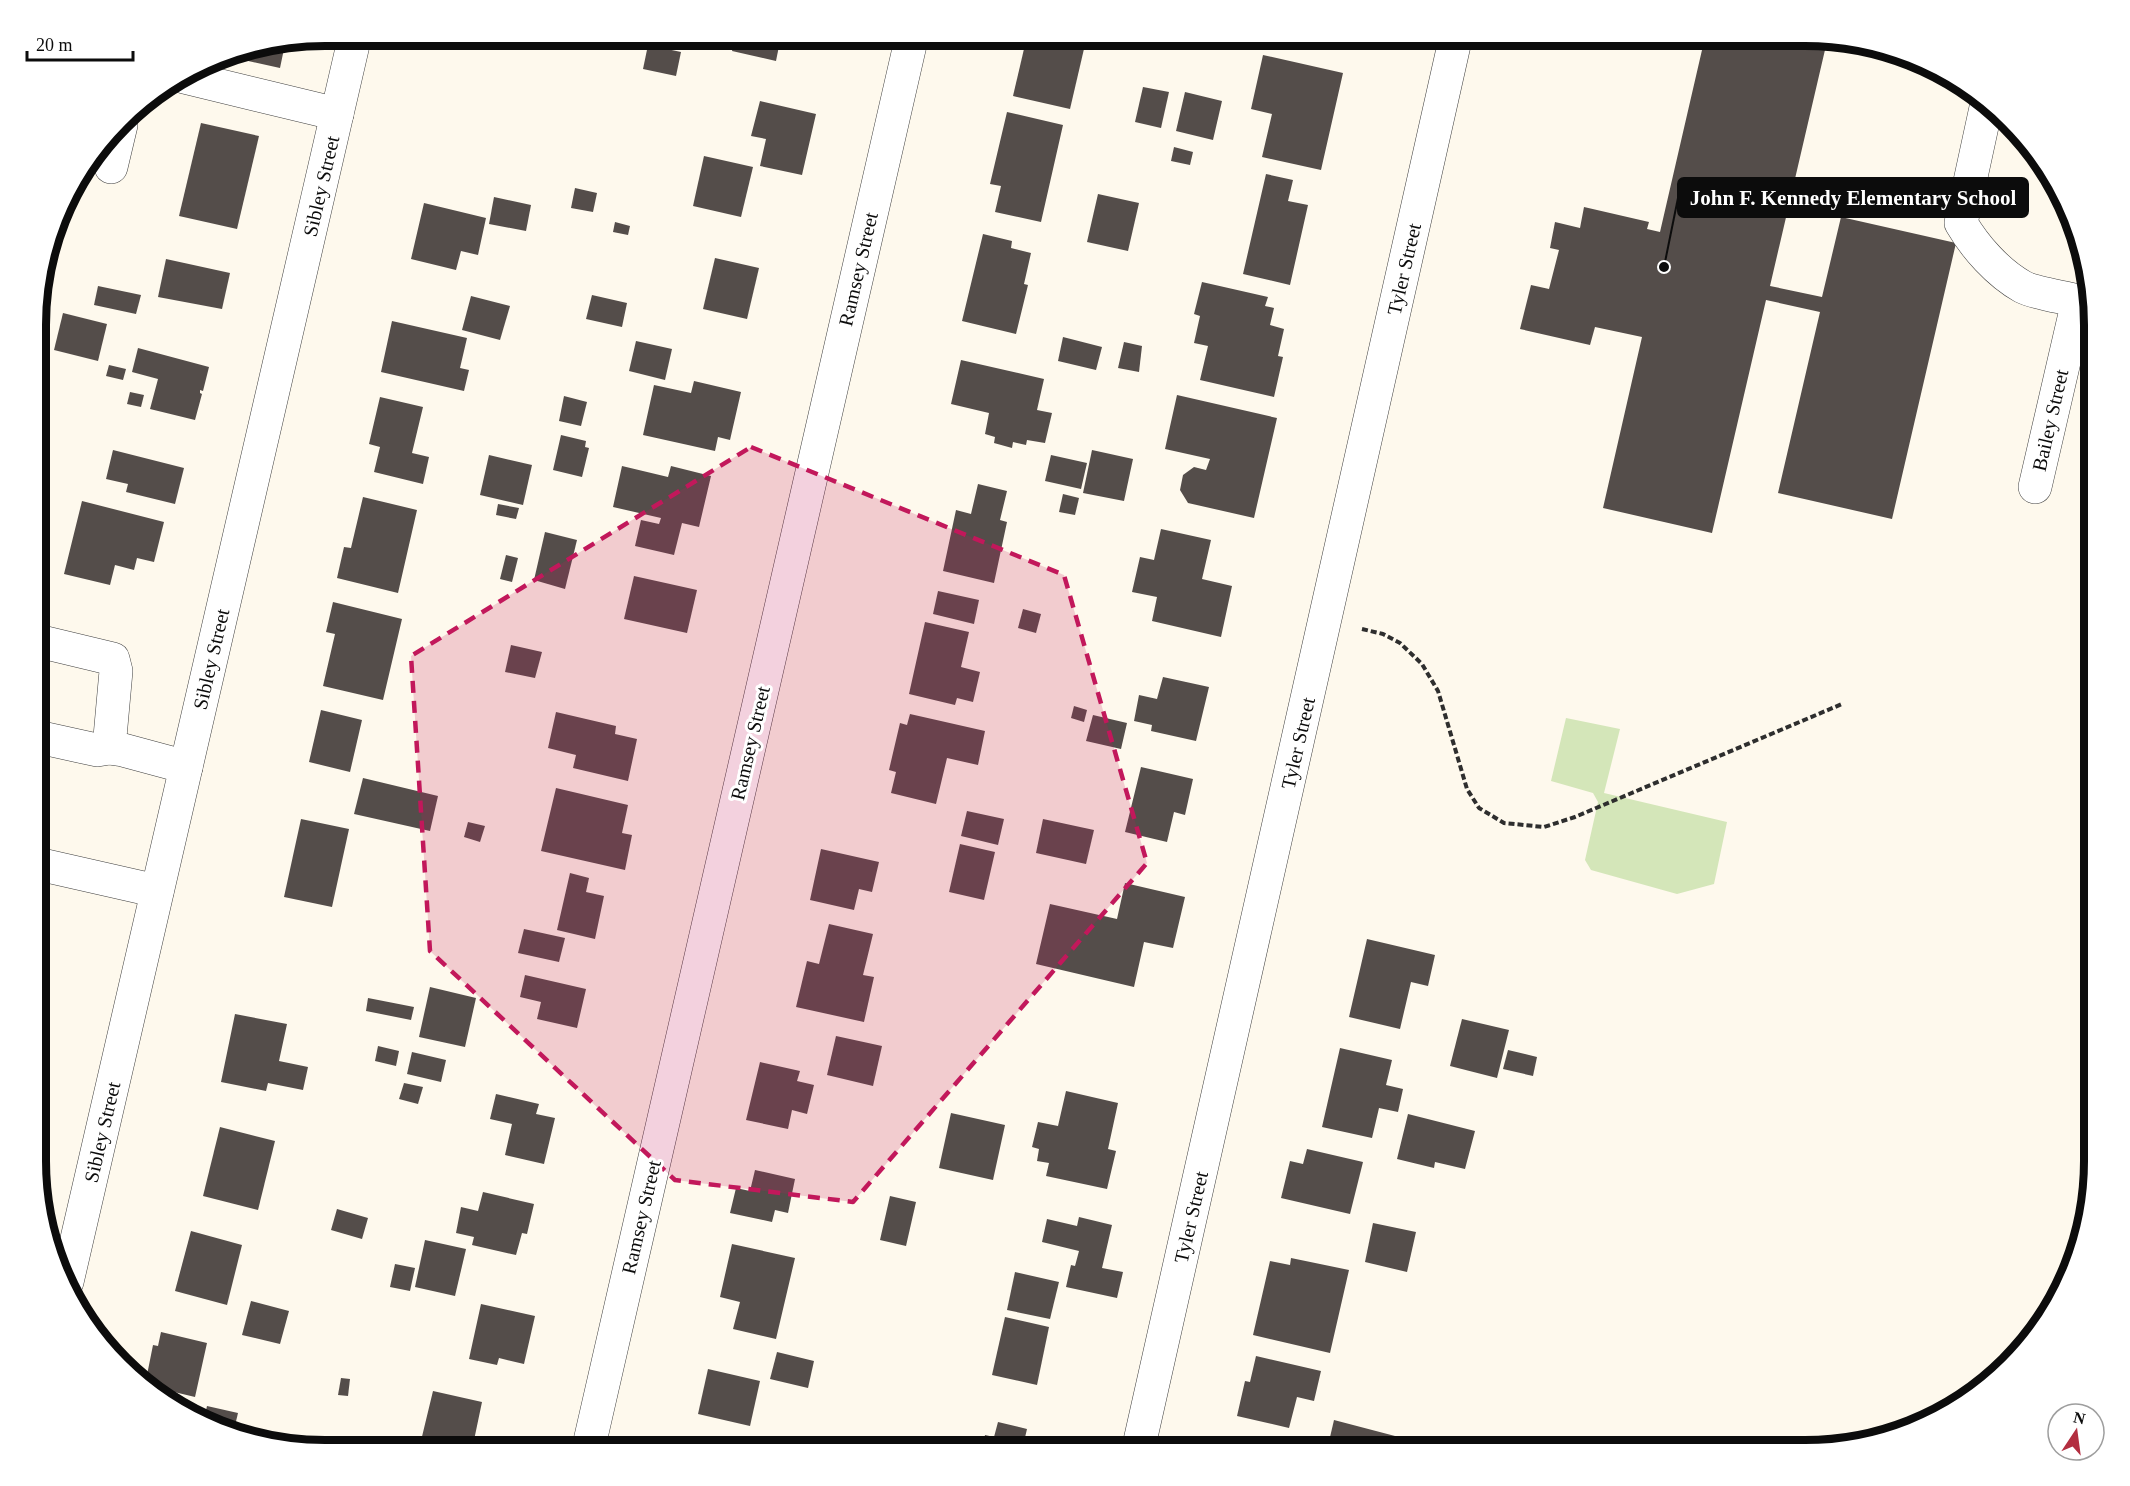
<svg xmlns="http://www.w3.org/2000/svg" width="2130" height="1486" font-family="'Times New Roman',serif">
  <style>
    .green { fill: #d4e6b9 }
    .building { fill: #544d4a }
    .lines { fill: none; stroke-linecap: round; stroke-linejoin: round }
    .minor-casing { stroke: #3f3f3f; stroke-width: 34 }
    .path { stroke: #2e2e2e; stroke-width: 4; stroke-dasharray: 6 3; stroke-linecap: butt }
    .minor { stroke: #fff; stroke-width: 33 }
    .marked { fill: #c2185b; fill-opacity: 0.2; stroke: #c2185b; stroke-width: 4.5; stroke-dasharray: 12 8; stroke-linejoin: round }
    .labels { text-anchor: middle; stroke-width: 6; stroke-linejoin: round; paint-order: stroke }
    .street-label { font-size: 20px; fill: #0c0c0c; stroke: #fff }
    .rim { fill: none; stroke: #0c0c0c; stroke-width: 8 }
    .leader { fill: none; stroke: #0c0c0c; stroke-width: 2 }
    .callout-dot { fill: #0c0c0c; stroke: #fff; stroke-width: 2 }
    .callout { fill: #0c0c0c; stroke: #0c0c0c; stroke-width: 2 }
    .callout-label { font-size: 21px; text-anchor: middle; font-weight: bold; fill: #fff }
  </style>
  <rect width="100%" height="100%" fill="#fef9ed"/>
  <path class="green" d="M1566,718L1620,729L1604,793L1727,822L1714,884L1677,894L1591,870L1585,860L1598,802L1593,793L1551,781Z"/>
  <g class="building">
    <path d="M736,36H781L776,61L732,51Z"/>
    <path d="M1027,36H1087L1070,109L1013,96Z"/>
    <path d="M1705,37H1828L1770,286L1822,297L1841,217L1956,243L1892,519L1778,493L1820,312L1766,300L1712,533L1603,508L1642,337L1595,327L1590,345L1520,329L1531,285L1549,289L1559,250L1550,248L1555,222L1580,228L1584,207L1649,222L1647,229L1660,232Z"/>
    <path d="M285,44L280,68L226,56L271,47Z"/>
    <path d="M648,45L681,52L676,76L643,69Z"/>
    <path d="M1263,55L1343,73L1321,170L1262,157L1272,114L1251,109Z"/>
    <path d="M1143,87L1169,92L1161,128L1135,122Z"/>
    <path d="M1185,92L1222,101L1213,140L1176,131Z"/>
    <path d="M760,101L816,114L802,175L760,166L766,139L751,136Z"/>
    <path d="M1007,112L1063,125L1041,222L995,212L1001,186L990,184Z"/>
    <path d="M201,123L259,136L237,229L179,216Z"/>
    <path d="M1174,147L1193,152L1190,165L1171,161Z"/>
    <path d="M704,156L753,167L741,217L693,206Z"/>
    <path d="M1266,174L1293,180L1288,201L1308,205L1290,285L1243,274Z"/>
    <path d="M575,188L597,193L593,212L571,208Z"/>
    <path d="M1098,194L1139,203L1128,251L1087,242Z"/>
    <path d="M494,197L531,205L526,231L489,224Z"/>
    <path d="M424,203L486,218L478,255L461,251L456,270L411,259Z"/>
    <path d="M615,222L630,226L628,235L613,232Z"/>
    <path d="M983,234L1012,241L1011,248L1031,253L1024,284L1028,285L1016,334L962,321Z"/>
    <path d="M715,258L759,268L747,319L703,309Z"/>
    <path d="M166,259L230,273L222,309L158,297Z"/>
    <path d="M1202,282L1268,297L1265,306L1274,308L1270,325L1284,329L1278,356L1283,357L1274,397L1200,380L1208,346L1194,343L1200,316L1194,314Z"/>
    <path d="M98,286L141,295L136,314L94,305Z"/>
    <path d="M592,295L627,303L622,327L586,319Z"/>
    <path d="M471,296L510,306L500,340L462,330Z"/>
    <path d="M63,313L107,324L98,361L54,350Z"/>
    <path d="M392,321L467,338L460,368L469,370L464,391L381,372Z"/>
    <path d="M1063,337L1102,347L1096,370L1058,361Z"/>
    <path d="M636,341L672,349L665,380L629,371Z"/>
    <path d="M1124,342L1142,346L1139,372L1118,368Z"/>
    <path d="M138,348L209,367L203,391L200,390V393L202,394L195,420L150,409L158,379L132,372Z"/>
    <path d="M961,360L1044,379L1037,410L1052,413L1045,443L1027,440L1026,445L1013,442L1012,448L994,443L995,437L985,434L989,413L951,404Z"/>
    <path d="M109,365L126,369L123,380L106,376Z"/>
    <path d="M694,381L741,392L730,440L718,437L715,451L643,435L654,385L691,393Z"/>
    <path d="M130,392L144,395L141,407L127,404Z"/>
    <path d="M1177,395L1277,418L1254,518L1188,503L1180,490L1183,475L1194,467L1206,470L1210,459L1165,449Z"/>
    <path d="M564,396L587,402L581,426L559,421Z"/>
    <path d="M380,397L423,407L412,453L429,457L423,484L374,472L380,447L369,444Z"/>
    <path d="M561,435L586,441L585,447L589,448L582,477L553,470Z"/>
    <path d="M113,450L184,468L175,504L126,492L128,484L106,479Z"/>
    <path d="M1092,450L1133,459L1124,501L1083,493Z"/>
    <path d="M489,455L532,465L523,505L480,495Z"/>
    <path d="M1051,455L1087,463L1081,489L1045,481Z"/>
    <path d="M622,466L668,477L671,466L711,476L699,527L682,523L674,555L635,546L641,520L659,524L661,518L613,507Z"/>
    <path d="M978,484L1007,491L1000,520L1007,522L994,583L943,571L956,510L971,514Z"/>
    <path d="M1063,494L1079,498L1075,515L1059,512Z"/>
    <path d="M363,497L417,510L398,593L337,578L344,547L351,548Z"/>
    <path d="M82,501L164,522L154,562L137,558L134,570L115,565L110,585L64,574Z"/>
    <path d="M498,504L519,508L516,519L496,515Z"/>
    <path d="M1161,529L1211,540L1202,579L1232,586L1221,637L1152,621L1157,597L1132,592L1140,557L1154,560Z"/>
    <path d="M545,532L577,540L565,589L534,580Z"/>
    <path d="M506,555L518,558L512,582L500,579Z"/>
    <path d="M634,576L697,590L687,633L624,619Z"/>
    <path d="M938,591L979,600L974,624L933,614Z"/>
    <path d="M333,602L402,619L383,700L323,686L335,634L326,632Z"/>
    <path d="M1023,609L1041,614L1036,633L1018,628Z"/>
    <path d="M925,622L969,632L961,667L980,672L973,702L957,698L955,705L909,694Z"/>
    <path d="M511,645L542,652L535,678L505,672Z"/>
    <path d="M1163,677L1209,687L1196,741L1151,731L1152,725L1134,721L1139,695L1157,699Z"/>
    <path d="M1074,706L1087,710L1084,722L1071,718Z"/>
    <path d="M321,710L362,720L350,772L309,762Z"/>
    <path d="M556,712L616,726L615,734L637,739L628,781L573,768L576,755L548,748Z"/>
    <path d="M910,714L985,731L978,765L947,758L936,804L891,793L896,772L889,770L900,723L907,725Z"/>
    <path d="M1093,715L1127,723L1121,749L1086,741Z"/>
    <path d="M1141,767L1193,779L1185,815L1174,812L1167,842L1125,832Z"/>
    <path d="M363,778L438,796L430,831L354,814Z"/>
    <path d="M556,788L628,805L622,833L632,835L625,870L541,851Z"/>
    <path d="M967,811L1004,819L998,845L961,836Z"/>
    <path d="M301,819L349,829L332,907L284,897Z"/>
    <path d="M1043,819L1094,830L1086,864L1036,853Z"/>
    <path d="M468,822L485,826L480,842L464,837Z"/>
    <path d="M960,844L995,852L984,900L949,892Z"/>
    <path d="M821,849L879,862L872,892L859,889L854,910L810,900Z"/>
    <path d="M570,873L589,878L586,892L604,896L595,939L557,930Z"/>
    <path d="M1125,883L1185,897L1173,948L1144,942L1134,987L1036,964L1050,904L1117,919Z"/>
    <path d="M829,924L873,934L863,975L874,977L864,1022L796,1007L807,961L819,964Z"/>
    <path d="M524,929L565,938L559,962L518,953Z"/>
    <path d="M1367,939L1435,955L1428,986L1411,982L1400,1029L1349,1017Z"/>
    <path d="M525,975L586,989L577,1028L537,1019L541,1002L520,997Z"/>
    <path d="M430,987L476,998L465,1047L419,1037Z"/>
    <path d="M368,998L414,1007L411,1020L366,1011Z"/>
    <path d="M235,1014L287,1024L279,1061L308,1067L303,1090L268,1083L266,1091L221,1082Z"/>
    <path d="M1462,1019L1509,1030L1497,1078L1450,1066Z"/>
    <path d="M836,1036L882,1046L873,1086L827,1075Z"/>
    <path d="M378,1046L399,1051L396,1066L375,1061Z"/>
    <path d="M1340,1048L1392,1060L1386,1085L1403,1089L1398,1112L1379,1108L1372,1138L1322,1127Z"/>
    <path d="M1508,1050L1537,1057L1533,1076L1503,1069Z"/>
    <path d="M412,1052L446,1060L441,1082L407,1074Z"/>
    <path d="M760,1062L800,1071L797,1081L814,1085L807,1114L792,1110L788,1129L746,1120Z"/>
    <path d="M404,1083L423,1087L418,1104L399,1099Z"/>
    <path d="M1066,1091L1118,1103L1108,1149L1116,1151L1107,1189L1046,1176L1049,1163L1037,1161L1039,1149L1032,1147L1038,1122L1058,1126Z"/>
    <path d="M496,1094L539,1104L536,1114L555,1118L544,1164L505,1155L512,1124L490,1119Z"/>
    <path d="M951,1113L1005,1125L993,1180L939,1168Z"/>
    <path d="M1408,1114L1475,1131L1465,1169L1435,1162L1434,1168L1397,1159Z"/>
    <path d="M220,1127L275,1141L258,1210L203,1196Z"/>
    <path d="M1307,1149L1363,1162L1350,1214L1281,1198L1290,1161L1303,1164Z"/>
    <path d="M755,1170L795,1179L788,1213L775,1210L772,1222L730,1213L736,1188L750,1191Z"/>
    <path d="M483,1192L534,1204L527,1234L522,1233L516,1255L472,1245L474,1237L456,1233L461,1207L478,1211Z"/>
    <path d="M890,1196L916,1202L906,1246L880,1240Z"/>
    <path d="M337,1209L368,1218L362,1239L331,1230Z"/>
    <path d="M1079,1217L1112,1225L1102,1268L1123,1272L1117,1298L1066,1287L1071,1265L1075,1266L1079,1251L1042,1242L1047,1219L1077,1226Z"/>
    <path d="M1373,1223L1416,1232L1407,1272L1365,1262Z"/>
    <path d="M191,1231L242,1245L227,1305L175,1291Z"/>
    <path d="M425,1240L466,1249L455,1296L415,1287Z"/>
    <path d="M732,1244L795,1258L776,1339L733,1329L740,1302L720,1297Z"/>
    <path d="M1291,1258L1349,1270L1330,1353L1253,1335L1270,1261L1290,1265Z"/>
    <path d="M395,1264L415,1268L410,1291L390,1287Z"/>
    <path d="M1015,1272L1059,1282L1050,1319L1007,1310Z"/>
    <path d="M251,1301L289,1311L280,1344L242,1335Z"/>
    <path d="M481,1304L535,1316L524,1364L499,1358L497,1365L469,1359Z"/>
    <path d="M1005,1317L1049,1327L1037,1385L992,1375Z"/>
    <path d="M161,1332L207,1343L195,1397L145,1385L153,1345L158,1346Z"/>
    <path d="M777,1352L814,1361L808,1388L770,1379Z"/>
    <path d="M1256,1356L1321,1371L1314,1401L1297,1397L1289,1428L1237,1416L1245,1381L1250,1382Z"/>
    <path d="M708,1369L760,1381L750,1426L698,1414Z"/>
    <path d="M341,1378L350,1379L348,1396L338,1395Z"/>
    <path d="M433,1391L482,1402L473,1445L480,1446L479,1449H419Z"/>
    <path d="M162,1397L197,1405L194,1414Z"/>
    <path d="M207,1406L238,1413L233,1434L204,1419Z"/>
    <path d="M1334,1420L1395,1436L1392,1450H1327Z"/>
    <path d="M998,1422L1027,1429L1023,1446L1036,1450H982L985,1435L994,1437Z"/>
  </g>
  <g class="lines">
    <defs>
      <g id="minor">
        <path d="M184,77L337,114"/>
        <path d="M1987,103L1961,223C1975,247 1998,273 2023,287C2034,293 2063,297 2078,301L2035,487"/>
        <path d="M111,167L121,125"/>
        <path d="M38,641L113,659L116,671L109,748L123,750L186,767"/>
        <path d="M38,737L97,750L109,748"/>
        <path d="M38,864L157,891"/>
        <path d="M67,1282L355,36"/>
        <path d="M588,1450L912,36"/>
        <path d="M1138,1450L1456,36"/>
      </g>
    </defs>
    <use href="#minor" class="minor-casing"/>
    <path class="path" d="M1362,629L1383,634L1400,643L1422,664L1438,691L1467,789L1479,808L1504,823L1544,827L1575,817L1842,704"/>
    <use href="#minor" class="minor"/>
  </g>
  <path class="marked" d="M751,447L1064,575L1147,863L853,1202L675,1180L430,951L411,656Z"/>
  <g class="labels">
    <g class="street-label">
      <text transform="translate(321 186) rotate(-77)" y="7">Sibley Street</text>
      <text transform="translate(858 269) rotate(-77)" y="7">Ramsey Street</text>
      <text transform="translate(1404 269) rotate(-77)" y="7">Tyler Street</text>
      <text transform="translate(2050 420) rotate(-77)" y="7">Bailey Street</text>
      <text transform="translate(211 659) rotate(-77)" y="7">Sibley Street</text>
      <text transform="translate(750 743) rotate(-77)" y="7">Ramsey Street</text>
      <text transform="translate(1298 743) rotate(-77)" y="7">Tyler Street</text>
      <text transform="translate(102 1132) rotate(-77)" y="7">Sibley Street</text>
      <text transform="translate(641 1217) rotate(-77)" y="7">Ramsey Street</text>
      <text transform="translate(1191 1217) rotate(-77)" y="7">Tyler Street</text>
    </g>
  </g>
  <path d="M0 0H2130V1486H0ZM325 46H1805A279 279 0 0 1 2084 325V1161A279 279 0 0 1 1805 1440H325A279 279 0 0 1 46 1161V325A279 279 0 0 1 325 46Z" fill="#fff" fill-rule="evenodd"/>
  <path class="rim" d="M325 46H1805A279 279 0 0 1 2084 325V1161A279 279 0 0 1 1805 1440H325A279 279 0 0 1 46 1161V325A279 279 0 0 1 325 46Z"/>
  <path class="leader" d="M1664 267L1678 198"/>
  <circle class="callout-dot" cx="1664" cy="267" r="6"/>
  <rect class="callout" x="1678" y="178" width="350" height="39" rx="6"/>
  <g class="callout-label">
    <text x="1853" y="205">John F. Kennedy Elementary School</text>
  </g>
  <g transform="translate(2076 1432) rotate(13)"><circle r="28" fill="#ffffff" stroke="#9e9e9e" stroke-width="1.5"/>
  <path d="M0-4.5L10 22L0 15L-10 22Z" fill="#b32e40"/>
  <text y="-9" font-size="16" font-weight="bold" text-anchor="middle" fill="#0c0c0c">N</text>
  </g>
  <path d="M27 51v9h106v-9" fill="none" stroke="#0c0c0c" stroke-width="3"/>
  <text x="36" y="51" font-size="18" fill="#0c0c0c" stroke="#ffffff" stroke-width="4.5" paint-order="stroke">20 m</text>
</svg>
